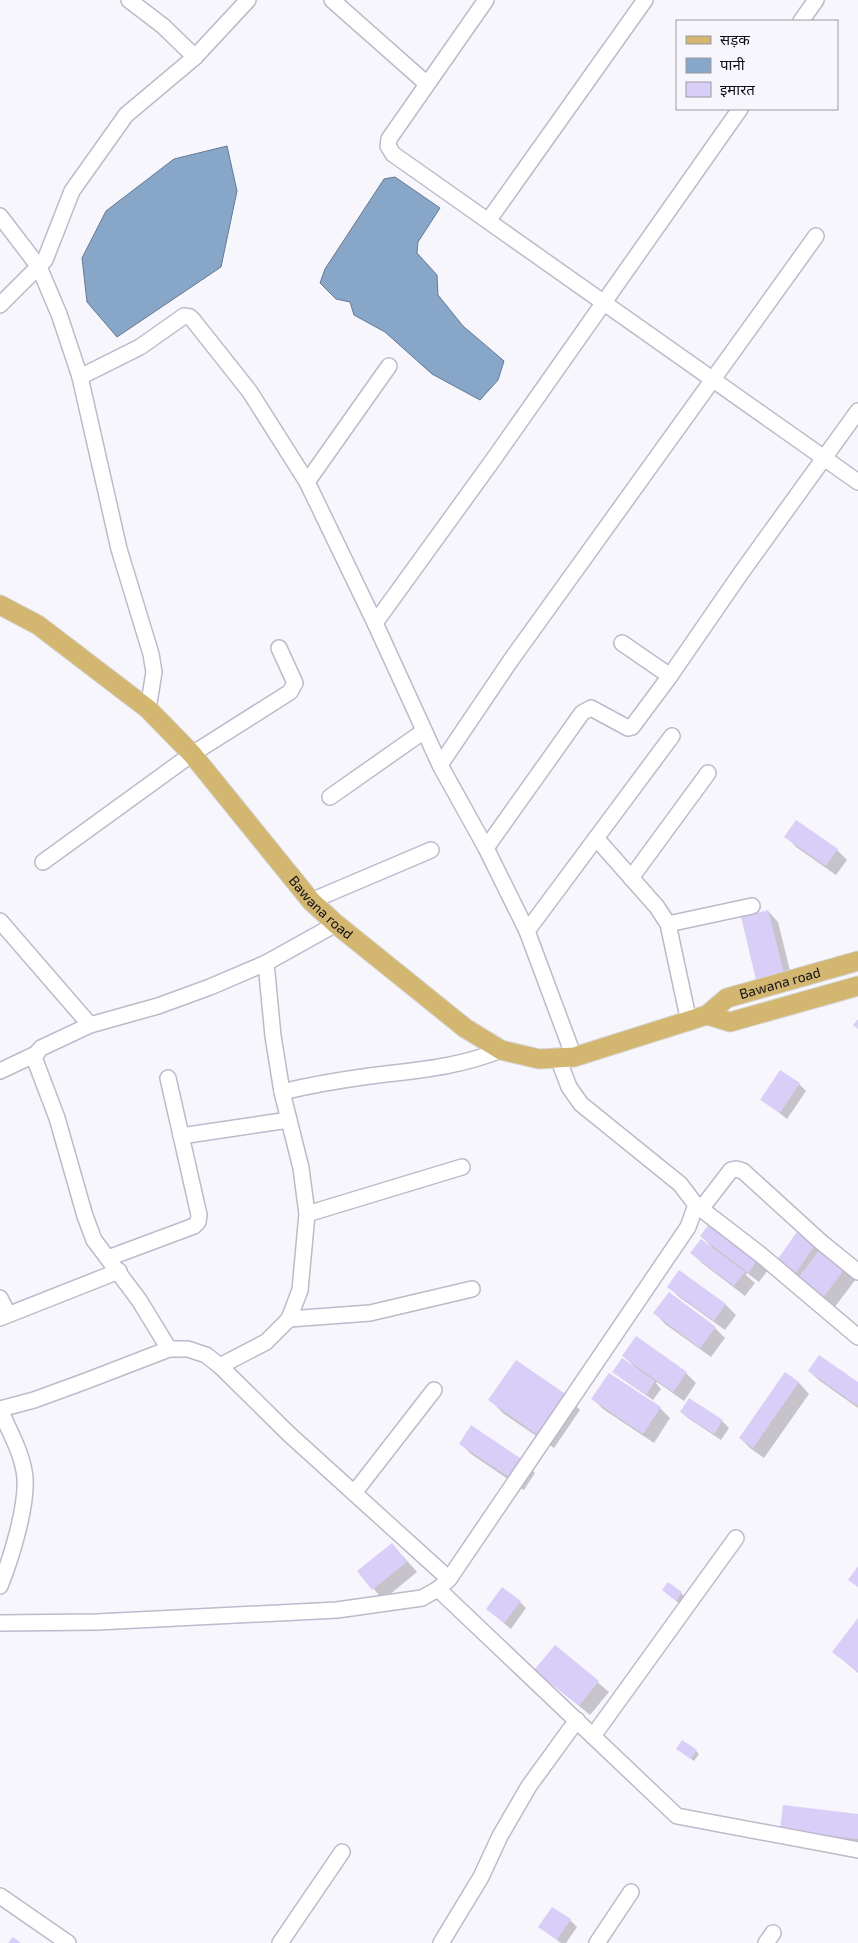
<svg xmlns="http://www.w3.org/2000/svg" width="858" height="1943" font-family="'Exo 2','Noto Sans Devanagari',sans-serif">
  <style>
    .water { fill: #88a6c7; stroke: #647992 }
    .shadow { fill: #0003 }
    .building { fill: #d8cef8 }
    .lines { fill: none; stroke-linecap: round; stroke-linejoin: round }
    .minor-casing { stroke: #beb9cb; stroke-width: 18 }
    .major-casing { stroke: #d4d4d5; stroke-width: 21 }
    .minor { stroke: #fff; stroke-width: 15 }
    .major { stroke: #d3b771; stroke-width: 19 }
    .labels { text-anchor: middle; stroke-width: 5; stroke-linejoin: round; paint-order: stroke }
    .street-label { font-size: 14px; fill: #100f15; stroke: #f8f6fd }
  </style>
  <rect width="100%" height="100%" fill="#f8f6fd"/>
  <g class="water">
    <path d="M227,146L237,191L221,267L117,337L87,302L82,258L106,211L174,159Z"/>
    <path d="M395,177L440,208L418,242L417,253L437,275L438,295L463,326L504,361L498,380L480,400L432,374L385,332L354,315L350,302L336,299L320,283L325,269L384,179Z"/>
  </g>
  <g class="shadow">
    <path d="M786,836L837,850L847,860L836,875L796,847Z"/>
    <path d="M768,911L778,922L794,987L742,918Z"/>
    <path d="M799,1084L806,1091L787,1119L762,1099Z"/>
    <path d="M710,1224L768,1270L759,1282L747,1273L746,1275L755,1283L745,1296L702,1263L692,1253L712,1247L701,1236Z"/>
    <path d="M799,1231L856,1279L834,1308L783,1270Z"/>
    <path d="M680,1272L726,1305L736,1315L725,1330L679,1297L669,1287Z"/>
    <path d="M655,1313L715,1328L725,1338L711,1357L665,1324Z"/>
    <path d="M636,1338L686,1373L696,1383L684,1401L657,1382L656,1383L661,1389L653,1400L621,1378L614,1372L635,1367L623,1356Z"/>
    <path d="M809,1371L858,1383V1408L820,1381Z"/>
    <path d="M785,1374L799,1383L809,1394L764,1458L750,1448L740,1438Z"/>
    <path d="M566,1396L580,1410L554,1448L504,1414L490,1400Z"/>
    <path d="M593,1399L660,1408L670,1418L654,1443L603,1409Z"/>
    <path d="M690,1399L722,1421L729,1428L721,1440L688,1418L681,1412Z"/>
    <path d="M460,1443L525,1463L535,1473L524,1490L471,1454Z"/>
    <path d="M392,1544L417,1572L383,1600L359,1571Z"/>
    <path d="M666,1593H681L684,1596L679,1603Z"/>
    <path d="M520,1602L526,1608L511,1629L487,1609Z"/>
    <path d="M858,1620V1673L834,1652Z"/>
    <path d="M555,1646L609,1692L590,1715L536,1670Z"/>
    <path d="M677,1749L696,1751L699,1754L694,1761Z"/>
    <path d="M784,1806L858,1815V1851L795,1843Z"/>
    <path d="M570,1920L577,1927L566,1943H561L540,1927Z"/>
  </g>
  <g class="building">
    <path d="M796,820L838,849L826,866L784,837Z"/>
    <path d="M768,910L785,977L757,984L741,917Z"/>
    <path d="M858,1019V1029L853,1025Z"/>
    <path d="M780,1070L800,1083L780,1113L760,1100Z"/>
    <path d="M710,1223L758,1259L748,1273L700,1236Z"/>
    <path d="M799,1229L817,1242L794,1276L775,1263Z"/>
    <path d="M701,1239L745,1272L734,1286L690,1253Z"/>
    <path d="M821,1248L846,1267L823,1298L797,1279Z"/>
    <path d="M679,1270L726,1304L714,1321L667,1287Z"/>
    <path d="M669,1292L716,1327L700,1348L653,1313Z"/>
    <path d="M636,1336L687,1372L673,1392L622,1356Z"/>
    <path d="M819,1355L858,1382V1406L808,1371Z"/>
    <path d="M622,1358L655,1381L646,1395L612,1372Z"/>
    <path d="M516,1360L567,1395L539,1436L488,1400Z"/>
    <path d="M785,1372L799,1382L753,1448L739,1438Z"/>
    <path d="M609,1373L661,1407L643,1434L591,1399Z"/>
    <path d="M689,1398L723,1420L714,1434L680,1412Z"/>
    <path d="M471,1425L526,1462L513,1480L459,1444Z"/>
    <path d="M392,1543L407,1562L372,1590L357,1571Z"/>
    <path d="M858,1566V1587L848,1580Z"/>
    <path d="M668,1582L682,1592L676,1601L662,1590Z"/>
    <path d="M502,1587L521,1601L504,1623L486,1609Z"/>
    <path d="M858,1618V1672L832,1652Z"/>
    <path d="M555,1645L599,1681L579,1706L534,1670Z"/>
    <path d="M682,1740L697,1750L691,1759L676,1749Z"/>
    <path d="M783,1805L858,1814V1839L780,1830Z"/>
    <path d="M552,1907L571,1919L557,1940L538,1927Z"/>
    <path d="M13,1937L21,1943H8Z"/>
  </g>
  <g class="lines">
    <defs>
      <g id="minor">
        <path d="M129,0L163,26L195,57"/>
        <path d="M332,0L427,84"/>
        <path d="M486,0L389,139L388,146L393,154L858,482"/>
        <path d="M801,21L816,0"/>
        <path d="M0,216L39,267L59,314L80,377L119,549L151,654L154,672L148,709"/>
        <path d="M488,221L645,0"/>
        <path d="M0,305L45,260L72,191L126,115L195,57L248,0"/>
        <path d="M80,377L140,347L184,316L190,317L193,320L250,392L307,482L375,623L440,765L486,848L527,931L574,1057"/>
        <path d="M307,482L389,366"/>
        <path d="M375,623L493,460L740,109"/>
        <path d="M622,643L670,676L741,573L858,411"/>
        <path d="M440,765L511,660L816,236"/>
        <path d="M330,797L424,731"/>
        <path d="M596,838L657,907L668,924L689,1022"/>
        <path d="M486,848L582,713L591,708L628,728L632,727L670,676"/>
        <path d="M43,862L192,754L290,692L295,683L279,648"/>
        <path d="M631,878L708,773"/>
        <path d="M311,901L431,850"/>
        <path d="M0,921L90,1025"/>
        <path d="M336,924L266,963L273,1036L282,1092C311,1085 340,1080 370,1076C417,1070 456,1068 501,1050"/>
        <path d="M668,924L752,906"/>
        <path d="M527,931L672,736"/>
        <path d="M0,1071L36,1054"/>
        <path d="M181,1136L289,1120"/>
        <path d="M696,1205L761,1255L858,1337"/>
        <path d="M701,1209L731,1170L736,1169L743,1171L821,1242L858,1272"/>
        <path d="M307,1214L462,1167"/>
        <path d="M108,1258L194,1226L198,1222L199,1215L168,1078"/>
        <path d="M0,1298L8,1314"/>
        <path d="M0,1318L119,1271"/>
        <path d="M289,1319L370,1313L472,1289"/>
        <path d="M169,1349L139,1300L94,1240L85,1216L57,1118L35,1060L36,1054L41,1048L90,1025L158,1006L210,987L266,963"/>
        <path d="M220,1366L266,1342L289,1319L300,1290L307,1214L301,1168L282,1092"/>
        <path d="M0,1409L34,1400L86,1381L169,1349H188L206,1355L220,1366L290,1435L449,1579"/>
        <path d="M0,1409C9,1431 23,1454 25,1478C27,1507 11,1559 0,1586"/>
        <path d="M354,1493L434,1390"/>
        <path d="M438,1589L677,1816L858,1850"/>
        <path d="M0,1623L97,1622L337,1610L422,1598L438,1589L449,1579L688,1227L696,1205L680,1184L581,1104L569,1087L558,1058"/>
        <path d="M593,1736L736,1538"/>
        <path d="M0,1896L68,1943"/>
        <path d="M280,1943L342,1852"/>
        <path d="M441,1943L481,1877L500,1836L529,1786L577,1720"/>
        <path d="M597,1943L631,1892"/>
        <path d="M766,1943L773,1933"/>
      </g>
      <g id="major">
        <path id="s1" d="M0,605L38,625L148,709L192,754L311,901L336,924L465,1028L501,1050L539,1059L574,1057L707,1015L727,998L858,961"/>
        <path d="M707,1015L730,1022L858,986"/>
      </g>
    </defs>
    <use href="#minor" class="minor-casing"/>
    <use href="#major" class="major-casing"/>
    <use href="#minor" class="minor"/>
    <use href="#major" class="major"/>
  </g>
  <g class="labels">
    <g class="street-label">
      <text dy="5" stroke="none"><textPath href="#s1" startOffset="445">Bawana road</textPath></text>
      <text dy="5" stroke="none"><textPath href="#s1" startOffset="970">Bawana road</textPath></text>
    </g>
  </g>
  <rect x="676" y="20" width="162" height="90" fill="#f8f6fd" stroke="#9b9aa0"/>
  <rect x="686" y="36" width="25" height="8" fill="#d3b771" stroke="#9b9aa0"/>
  <text x="720" y="45" font-size="15" fill="#100f15">सड़क</text>
  <rect x="686" y="58" width="25" height="15" fill="#88a6c7" stroke="#9b9aa0"/>
  <text x="720" y="70" font-size="15" fill="#100f15">पानी</text>
  <rect x="686" y="82" width="25" height="15" fill="#d8cef8" stroke="#9b9aa0"/>
  <text x="720" y="95" font-size="15" fill="#100f15">इमारत</text>
</svg>
